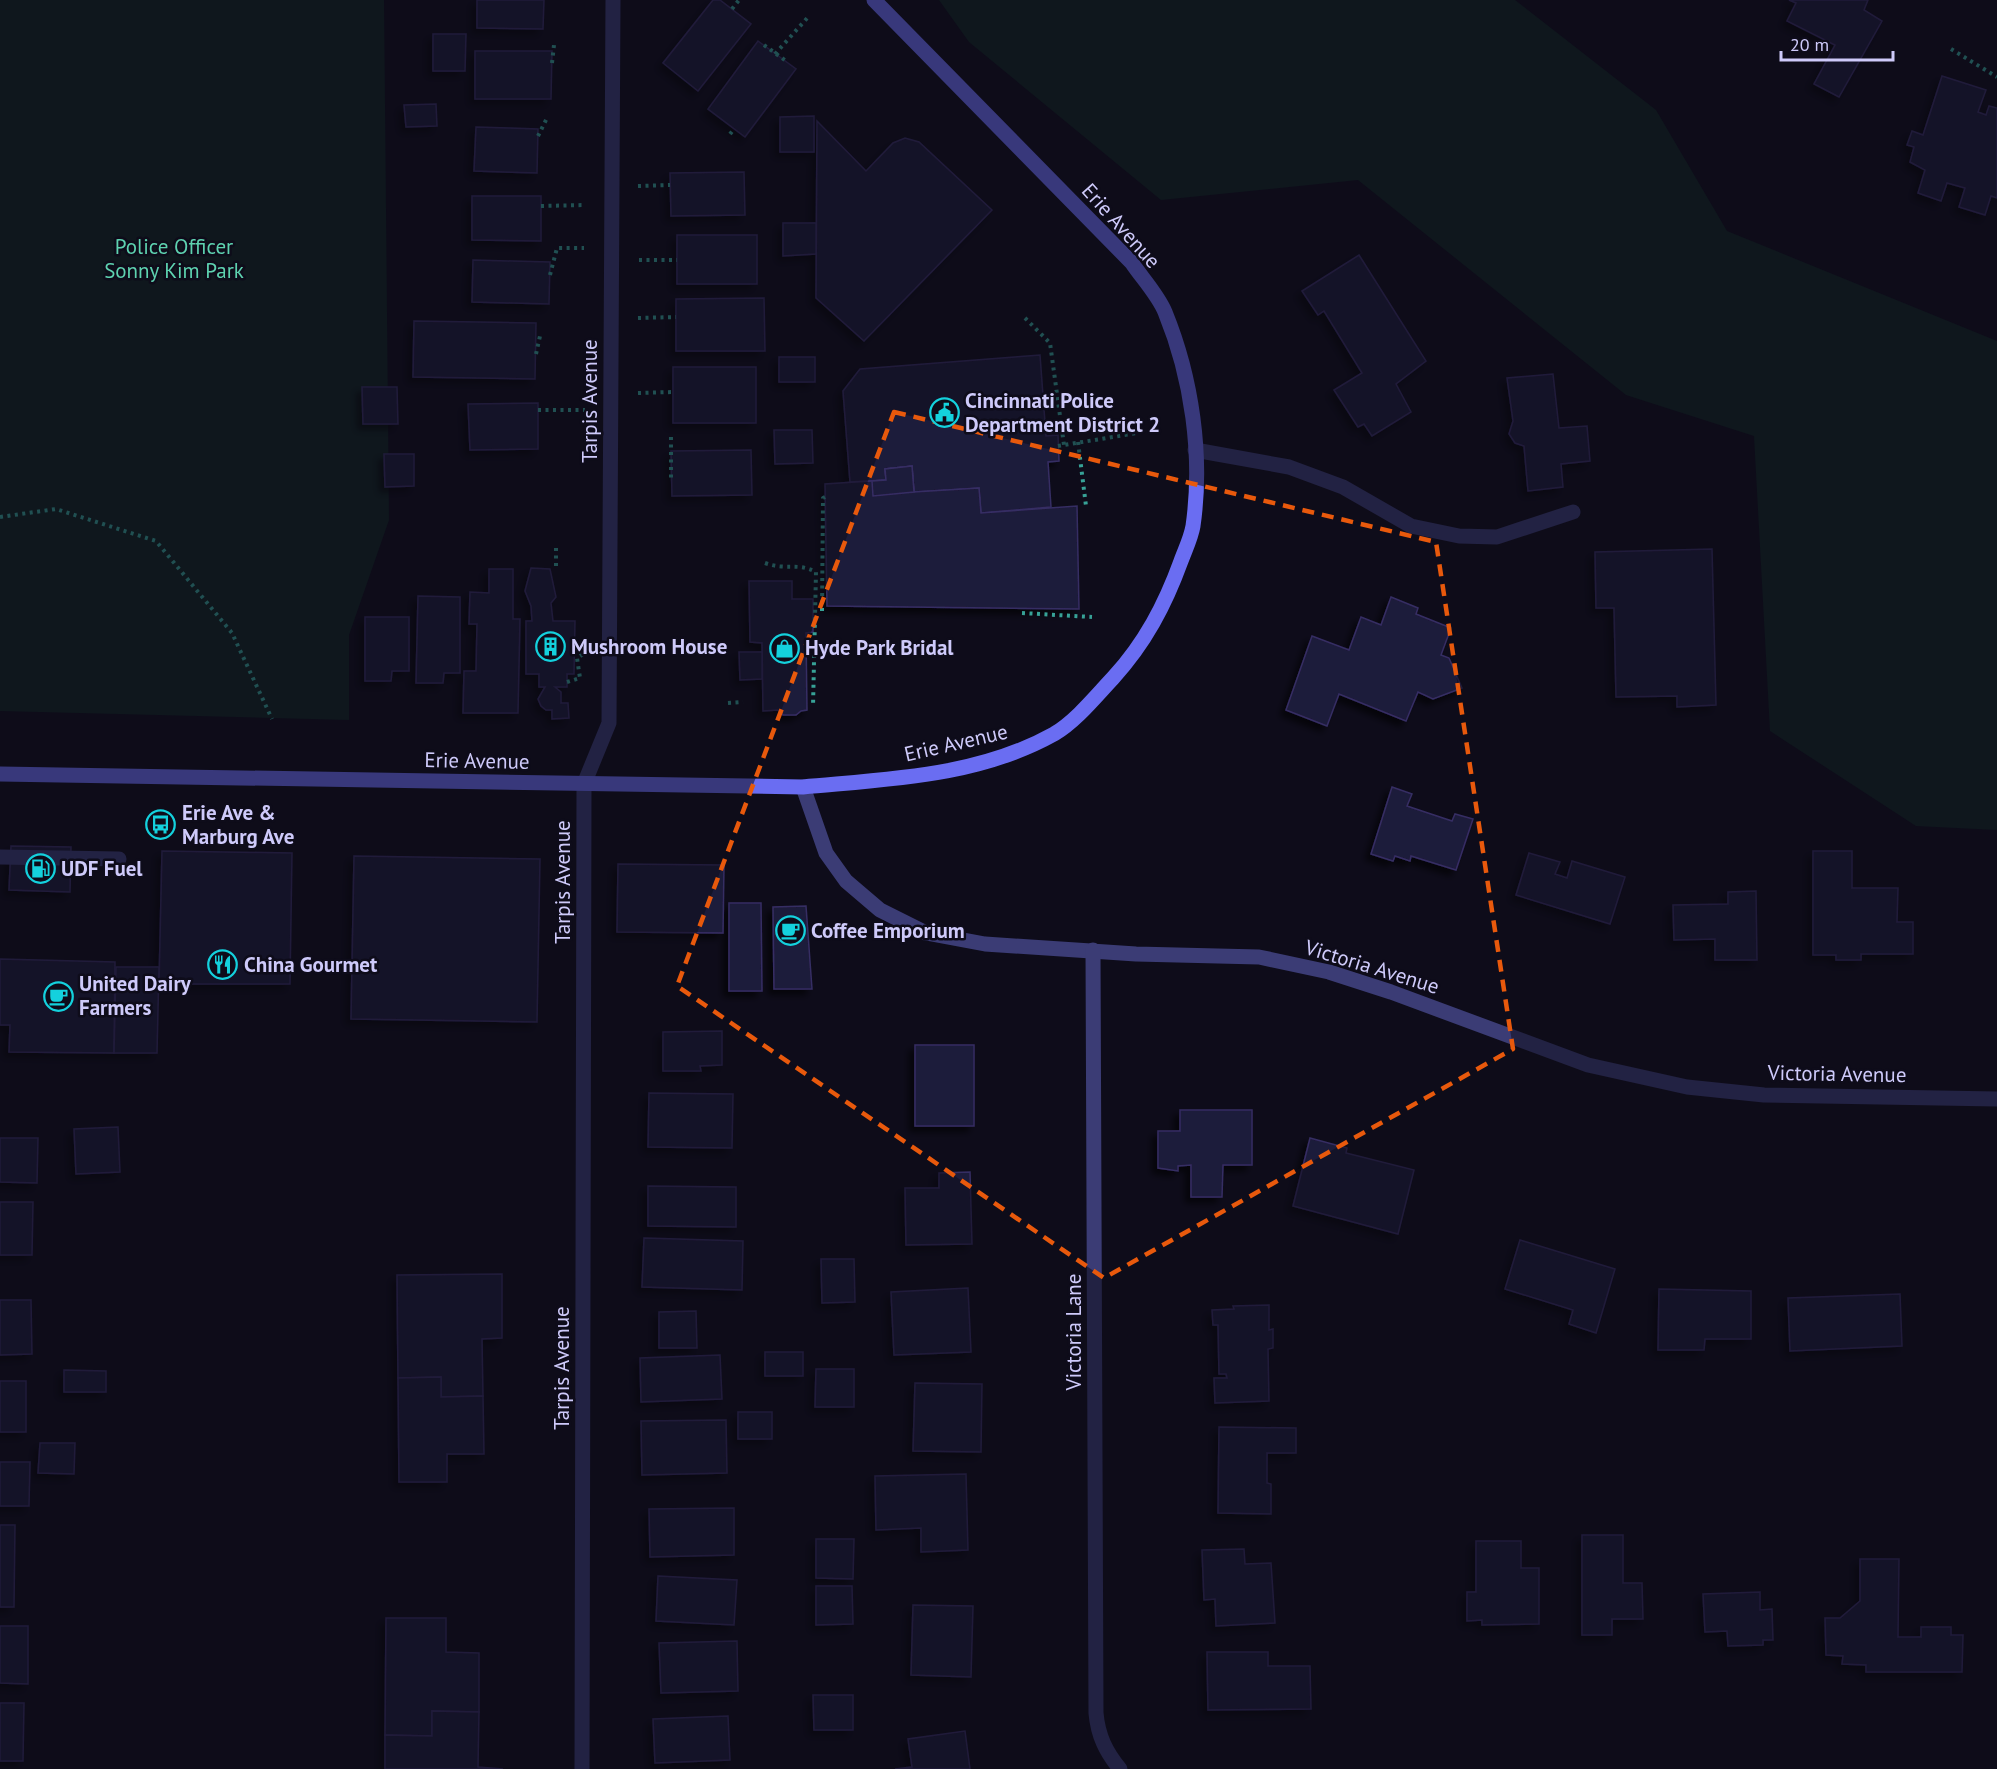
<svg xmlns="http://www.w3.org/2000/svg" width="1997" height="1769" font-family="'PT Sans',sans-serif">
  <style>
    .green { fill: #102422 }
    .building { fill: #1f1a3a; stroke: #362e64; stroke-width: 1.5; filter: url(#shadow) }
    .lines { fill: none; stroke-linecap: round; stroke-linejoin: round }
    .path { stroke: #37a297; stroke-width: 4; stroke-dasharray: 3 4.5; stroke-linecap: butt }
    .lane { stroke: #3b3c75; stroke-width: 15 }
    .street { stroke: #3b3c75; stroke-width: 15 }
    .secondary { stroke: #6a6df2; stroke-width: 15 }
    .marked { fill: none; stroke: #e8590c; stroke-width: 4.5; stroke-dasharray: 12 8; stroke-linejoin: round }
    .labels { text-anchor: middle; stroke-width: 5; stroke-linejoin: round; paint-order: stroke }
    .street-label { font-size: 21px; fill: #cecafa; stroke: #0e0c1a }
    .park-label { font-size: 21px; fill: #5ed2b0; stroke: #0e0c1a }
    .poi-label { font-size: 21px; font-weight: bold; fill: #cecafa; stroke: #0e0c1a; text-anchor: start }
  </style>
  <defs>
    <filter id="shadow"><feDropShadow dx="-5.5" dy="5.5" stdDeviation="3" flood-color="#0009"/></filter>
  </defs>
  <rect width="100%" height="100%" fill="#0e0c1a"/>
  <g class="green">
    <path d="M0,0H384L389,520L349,635V720L0,711Z"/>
    <path d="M939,0H1515L1656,110L1727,231L1997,341V830L1916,826L1770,731L1754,436L1626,395L1358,180L1161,200L969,42Z"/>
  </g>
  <g class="building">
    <path d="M477,0H544L543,29L477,28Z"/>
    <path d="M713,0H720L751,24L698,91L663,63Z"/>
    <path d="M1789,0H1868L1864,10L1882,21L1839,97L1814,84L1835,45L1787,21L1796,3Z"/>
    <path d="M433,34H466L465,71H433Z"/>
    <path d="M758,41L796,69L745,137L708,109Z"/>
    <path d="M475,51H552L551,99H475Z"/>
    <path d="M1942,76L1986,90L1978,112L1986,115L1989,106L1997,108V198L1991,196L1985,215L1959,207L1965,188L1947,183L1941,201L1918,193L1925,170L1910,162L1914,147L1907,145L1912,131L1923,135Z"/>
    <path d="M436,104L437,126L406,127L404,105Z"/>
    <path d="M814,116V152H780V117Z"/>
    <path d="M817,121L866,171L893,143L905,138L919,142L992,210L864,341L816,298Z"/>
    <path d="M476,127L538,129L537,173L474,171Z"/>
    <path d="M744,172L745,215L671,216L670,173Z"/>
    <path d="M472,196H541V241L472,240Z"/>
    <path d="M783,223H816V254L783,256Z"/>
    <rect x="677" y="235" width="80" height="49"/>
    <path d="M1359,255L1426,361L1396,384L1411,412L1372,436L1364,424L1358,427L1334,390L1362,373L1324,311L1318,315L1302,291Z"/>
    <path d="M473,260L550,262L549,304L472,302Z"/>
    <path d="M764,298L765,351H676V299Z"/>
    <path d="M414,321L536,323L535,379L413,377Z"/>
    <path d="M1040,355L1046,436L1058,435L1059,461L1048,462L1051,507L981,513L979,488L914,492L912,466L885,469L886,480L850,482L843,391L860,369Z"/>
    <rect x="779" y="357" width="36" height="25"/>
    <rect x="673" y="367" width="83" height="56"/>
    <path d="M1553,374L1559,428L1587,426L1590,461L1561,464L1563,487L1528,491L1524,446L1515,443L1509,434L1513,421L1507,378Z"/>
    <path d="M362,387H397L398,424H363Z"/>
    <path d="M538,403V449L470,450L468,404Z"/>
    <path d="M774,430H812L813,463L775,464Z"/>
    <path d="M751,450L752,495L672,496L671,451Z"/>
    <path d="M384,454H414V486L385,487Z"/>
    <path d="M912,466L914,492L979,488L981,513L1077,506L1079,609L827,606L825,484L886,480L885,469Z"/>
    <path d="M912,466L914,492L873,496L872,481L886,480L885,469Z"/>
    <path d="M1712,549L1716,705L1677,707V696L1616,697L1614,608H1596L1595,552Z"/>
    <path d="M531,568L550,569L556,597L551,603L553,621H575L574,674H567V687H555L561,692V703H568L569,718L552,719V710H546L541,706L538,699L545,687H539V674H526V621H532L531,606L525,591Z"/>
    <path d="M489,569H513V619H520L518,713H463L464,671H476L477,624H469L470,592L489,593Z"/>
    <path d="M749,581H792V599H813V632L806,633L807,710L801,711L796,715H783L778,710L763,711L762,643L750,642Z"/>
    <path d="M418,596L460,597V673H444L443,683H416Z"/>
    <path d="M1391,597L1418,608L1416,614L1451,628L1441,655L1449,658L1462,688L1433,699L1418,692L1406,721L1339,694L1327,726L1286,710L1312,636L1349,650L1361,617L1381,625Z"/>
    <path d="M365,617H409V671H392L391,681H365Z"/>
    <path d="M739,652H762V679L740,680Z"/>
    <path d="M1392,787L1412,794L1407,806L1452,821L1455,814L1473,819L1456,870L1411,856L1410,861L1395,856L1393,861L1371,854Z"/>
    <path d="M11,846L71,847L70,892L9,890Z"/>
    <path d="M162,851L292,853L290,984H159Z"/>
    <path d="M1813,851H1852V888H1898L1897,922H1913V954H1861V960H1836V955H1813Z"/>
    <path d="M1529,853L1560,862L1555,874L1567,878L1572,861L1625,877L1610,924L1516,895Z"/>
    <path d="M354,856L540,859L537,1022L351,1019Z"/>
    <path d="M618,864L724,865L723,933L617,932Z"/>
    <path d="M1756,891L1757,960H1715V939L1674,940L1673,905L1728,904V892Z"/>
    <path d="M729,903H761L762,991H729Z"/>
    <path d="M806,906L812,989H774L773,907Z"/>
    <path d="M0,959L115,962L114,1053L9,1052L10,1025H0Z"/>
    <path d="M116,967H159L157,1053H114Z"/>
    <path d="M722,1031V1065L700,1066L701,1071H663V1032Z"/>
    <rect x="915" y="1045" width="59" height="81"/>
    <path d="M649,1093L733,1094L732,1148L648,1147Z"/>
    <path d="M1180,1110H1252V1165H1223L1222,1197H1191V1165L1178,1166V1171L1158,1168V1131H1180Z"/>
    <path d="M118,1127L120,1172L76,1174L74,1129Z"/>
    <path d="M0,1138H38L37,1183L0,1182Z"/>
    <path d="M1310,1138L1347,1148L1346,1153L1414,1170L1398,1234L1293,1206Z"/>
    <path d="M970,1172L972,1244L906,1245L905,1188H939V1173Z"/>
    <path d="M648,1186L736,1187V1227L648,1226Z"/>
    <path d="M0,1202H33L32,1255H0Z"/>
    <path d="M644,1238L743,1241L742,1290L642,1287Z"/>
    <path d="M1520,1240L1615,1269L1596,1333L1569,1324L1573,1310L1505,1289Z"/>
    <path d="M821,1259H854L855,1302L822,1303Z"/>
    <path d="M502,1274V1338L482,1339L483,1396L441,1397V1377L398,1378L397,1275Z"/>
    <path d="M968,1288L971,1352L894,1355L891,1292Z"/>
    <path d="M1659,1289L1751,1291V1339H1705L1704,1350H1658Z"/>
    <path d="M1900,1294L1902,1346L1790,1351L1788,1298Z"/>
    <path d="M0,1300H31L32,1354L0,1355Z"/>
    <path d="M1269,1305V1330L1273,1329V1348L1268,1349L1269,1401L1215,1403L1214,1378H1227L1226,1374H1219L1218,1325H1213L1212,1310L1234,1309L1233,1306Z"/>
    <path d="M696,1311L697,1348H659V1312Z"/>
    <rect x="765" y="1352" width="38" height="24"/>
    <path d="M720,1355L722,1399L641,1402L640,1358Z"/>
    <path d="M816,1369H854V1407H815Z"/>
    <path d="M64,1370L106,1371V1392H64Z"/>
    <path d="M441,1377V1397L483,1396L484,1454H447V1482H399L398,1378Z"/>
    <rect x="0" y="1381" width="26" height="51"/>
    <path d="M915,1383L982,1384L981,1452L913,1451Z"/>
    <rect x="738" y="1412" width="34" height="27"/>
    <path d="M726,1420L727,1473L642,1475L641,1421Z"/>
    <path d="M1219,1427L1296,1428V1453H1267V1483L1271,1484V1514L1218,1513Z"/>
    <path d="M40,1443H75L74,1474L38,1473Z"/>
    <path d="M0,1462H30L29,1506H0Z"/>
    <path d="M966,1474L968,1550L921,1552V1528L876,1530L875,1476Z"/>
    <path d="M734,1508V1555L650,1557L649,1509Z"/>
    <path d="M0,1525H15L14,1607H0Z"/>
    <path d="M1582,1535H1623V1583H1642L1643,1619H1612V1635H1582Z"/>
    <path d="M816,1539H854L853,1579L816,1578Z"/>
    <path d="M1476,1541H1521V1568H1539V1624L1482,1625V1620L1467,1621V1592H1476Z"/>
    <path d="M1244,1549L1245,1564L1271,1563L1275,1623L1216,1626L1215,1599L1204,1600L1202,1550Z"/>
    <path d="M1860,1559H1899L1898,1637H1921V1627H1951V1635H1963L1962,1672H1866V1665L1842,1664L1843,1656L1826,1655L1825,1618H1840L1860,1601Z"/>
    <path d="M658,1576L737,1580L734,1625L656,1621Z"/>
    <path d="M816,1586H852L853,1624L816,1625Z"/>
    <path d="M1760,1592V1610L1772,1609L1773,1640H1763V1645L1728,1646L1727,1631L1705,1632L1703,1594Z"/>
    <path d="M913,1605L973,1606L971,1677L911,1675Z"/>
    <path d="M386,1618H446V1652L479,1653V1712L432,1711V1736L385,1735Z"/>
    <path d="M0,1626H28V1684L0,1683Z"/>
    <path d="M737,1641L738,1691L661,1693L659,1643Z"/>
    <path d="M1207,1652H1268V1666H1310L1311,1709L1208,1710Z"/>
    <path d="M813,1695H853V1730H814Z"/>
    <path d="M0,1703H24L23,1761H0Z"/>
    <path d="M432,1711L479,1712L478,1767L503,1769H385V1735L432,1736Z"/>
    <path d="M728,1716L730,1760L655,1763L653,1719Z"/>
    <path d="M965,1731L970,1769H895L912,1767L908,1739Z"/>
  </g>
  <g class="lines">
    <g class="path">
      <path d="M732,9L739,0"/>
      <path d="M764,45L786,61"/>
      <path d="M1951,49L1997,77"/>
      <path d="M775,54L809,16"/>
      <path d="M552,63L554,45"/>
      <path d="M730,134L734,129"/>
      <path d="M538,136L547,118"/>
      <path d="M638,186L670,185"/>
      <path d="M541,206L585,205"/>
      <path d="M639,260H677"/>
      <path d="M550,275L557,248H584"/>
      <path d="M638,318L676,317"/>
      <path d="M1025,318L1050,343L1064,445"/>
      <path d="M536,354L540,336"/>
      <path d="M638,393L673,392"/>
      <path d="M538,410H585"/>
      <path d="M671,437V482"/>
      <path d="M1078,442L1086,506"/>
      <path d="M1058,446L1137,433"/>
      <path d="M0,517L56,509L156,541L232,633L272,719"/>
      <path d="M556,548V569"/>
      <path d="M765,563C787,571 797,562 816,572L813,707"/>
      <path d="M822,611L823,498L825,497"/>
      <path d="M1022,613L1092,617"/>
      <path d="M567,682L580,678L577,658L583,654"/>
      <path d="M728,703L743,702"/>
    </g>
    <g class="lane">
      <path d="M1195,450L1289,467L1343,487L1411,526L1459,536L1497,537L1573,512"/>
      <path d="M0,857L119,859"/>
    </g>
    <g class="street">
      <path d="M803,787L826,853L846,881L880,910L926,933L985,944L1136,954L1259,957L1329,972L1391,992L1588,1065L1687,1087L1764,1095L1997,1099"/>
      <path d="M1093,950L1096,1713C1098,1736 1106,1752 1120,1769"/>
      <path d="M582,1769L584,784L609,723L613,0"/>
    </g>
    <path class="secondary" d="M0,774L803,787C888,779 977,777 1054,734C1076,721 1096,696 1113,678C1145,643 1165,605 1181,561C1185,550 1191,538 1193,526C1203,456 1192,378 1165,312C1158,295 1142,278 1132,263L874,0"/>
  </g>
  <path d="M0 0H1997V1769H0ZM894,412L1436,542L1513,1049L1104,1278L677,986Z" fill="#0e0c1a" fill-opacity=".55" fill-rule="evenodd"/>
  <path class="marked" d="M894,412L1436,542L1513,1049L1104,1278L677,986Z"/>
  <defs>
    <symbol id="civic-ring" viewBox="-11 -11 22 22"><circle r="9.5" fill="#0e0c1a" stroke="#14d1dd" stroke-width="1.5"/><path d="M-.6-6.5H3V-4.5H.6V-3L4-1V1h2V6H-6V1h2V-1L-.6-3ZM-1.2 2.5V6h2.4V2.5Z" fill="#14d1dd"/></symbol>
    <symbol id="building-ring" viewBox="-11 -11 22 22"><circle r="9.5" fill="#0e0c1a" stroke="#14d1dd" stroke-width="1.5"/><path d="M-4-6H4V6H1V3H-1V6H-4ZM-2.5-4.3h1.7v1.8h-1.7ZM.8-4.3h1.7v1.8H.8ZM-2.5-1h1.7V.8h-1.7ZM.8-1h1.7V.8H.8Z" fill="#14d1dd"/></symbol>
    <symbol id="shop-ring" viewBox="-11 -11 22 22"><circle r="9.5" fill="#0e0c1a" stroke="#14d1dd" stroke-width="1.5"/><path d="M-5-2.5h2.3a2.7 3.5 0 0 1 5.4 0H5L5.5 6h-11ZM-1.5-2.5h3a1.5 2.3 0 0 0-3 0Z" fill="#14d1dd"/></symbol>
    <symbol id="bus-ring" viewBox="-11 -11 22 22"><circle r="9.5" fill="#0e0c1a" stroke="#14d1dd" stroke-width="1.5"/><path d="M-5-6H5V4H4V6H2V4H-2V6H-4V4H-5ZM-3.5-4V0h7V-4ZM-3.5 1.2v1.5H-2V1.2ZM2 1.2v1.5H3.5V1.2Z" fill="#14d1dd"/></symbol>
    <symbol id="fuel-ring" viewBox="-11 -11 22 22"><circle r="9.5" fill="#0e0c1a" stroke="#14d1dd" stroke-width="1.5"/><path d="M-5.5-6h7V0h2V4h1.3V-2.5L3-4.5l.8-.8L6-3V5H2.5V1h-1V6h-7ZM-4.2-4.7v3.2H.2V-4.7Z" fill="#14d1dd"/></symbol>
    <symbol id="cafe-ring" viewBox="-11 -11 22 22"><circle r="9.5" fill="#0e0c1a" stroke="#14d1dd" stroke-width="1.5"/><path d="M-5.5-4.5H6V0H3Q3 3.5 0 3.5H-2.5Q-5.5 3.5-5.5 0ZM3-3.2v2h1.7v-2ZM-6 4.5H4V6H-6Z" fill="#14d1dd"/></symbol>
    <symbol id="restaurant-ring" viewBox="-11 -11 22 22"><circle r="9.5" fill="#0e0c1a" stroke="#14d1dd" stroke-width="1.5"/><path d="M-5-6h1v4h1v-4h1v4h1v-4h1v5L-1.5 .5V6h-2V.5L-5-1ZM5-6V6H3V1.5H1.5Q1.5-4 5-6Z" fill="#14d1dd"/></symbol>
  </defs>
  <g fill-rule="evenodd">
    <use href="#civic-ring" x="928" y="396" width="33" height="33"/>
    <use href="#building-ring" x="534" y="630" width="33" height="33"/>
    <use href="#shop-ring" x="768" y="632" width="33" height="33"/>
    <use href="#bus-ring" x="144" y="808" width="33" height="33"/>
    <use href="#fuel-ring" x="24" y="852" width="33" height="33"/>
    <use href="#cafe-ring" x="774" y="914" width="33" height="33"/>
    <use href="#restaurant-ring" x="206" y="948" width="33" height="33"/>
    <use href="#cafe-ring" x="42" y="980" width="33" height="33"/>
  </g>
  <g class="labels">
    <g class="street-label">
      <text transform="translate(1121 226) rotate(48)" y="7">Erie Avenue</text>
      <text transform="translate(590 401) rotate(-90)" y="7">Tarpis Avenue</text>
      <text transform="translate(956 743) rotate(-13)" y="7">Erie Avenue</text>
      <text transform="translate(477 761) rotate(1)" y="7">Erie Avenue</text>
      <text transform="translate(563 882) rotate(-90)" y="7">Tarpis Avenue</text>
      <text transform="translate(1372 967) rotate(17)" y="7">Victoria Avenue</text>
      <text transform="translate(1837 1074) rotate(1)" y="7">Victoria Avenue</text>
      <text transform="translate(1074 1332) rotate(-90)" y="7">Victoria Lane</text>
      <text transform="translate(562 1368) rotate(-90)" y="7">Tarpis Avenue</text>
    </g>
    <g class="park-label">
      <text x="174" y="254">Police Officer<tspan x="174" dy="24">Sonny Kim Park</tspan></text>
    </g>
    <g class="poi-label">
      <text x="965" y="408">Cincinnati Police<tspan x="965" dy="24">Department District 2</tspan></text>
      <text x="571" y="654">Mushroom House</text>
      <text x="805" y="655">Hyde Park Bridal</text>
      <text x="182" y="820">Erie Ave &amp;<tspan x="182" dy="24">Marburg Ave</tspan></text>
      <text x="61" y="876">UDF Fuel</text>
      <text x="811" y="938">Coffee Emporium</text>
      <text x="244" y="972">China Gourmet</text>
      <text x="79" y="991">United Dairy<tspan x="79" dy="24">Farmers</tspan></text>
    </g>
  </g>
  <path d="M1781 51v9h112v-9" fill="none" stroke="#cecafa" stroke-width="3"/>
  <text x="1790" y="51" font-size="18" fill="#cecafa" stroke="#0e0c1a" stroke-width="4.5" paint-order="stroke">20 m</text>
</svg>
